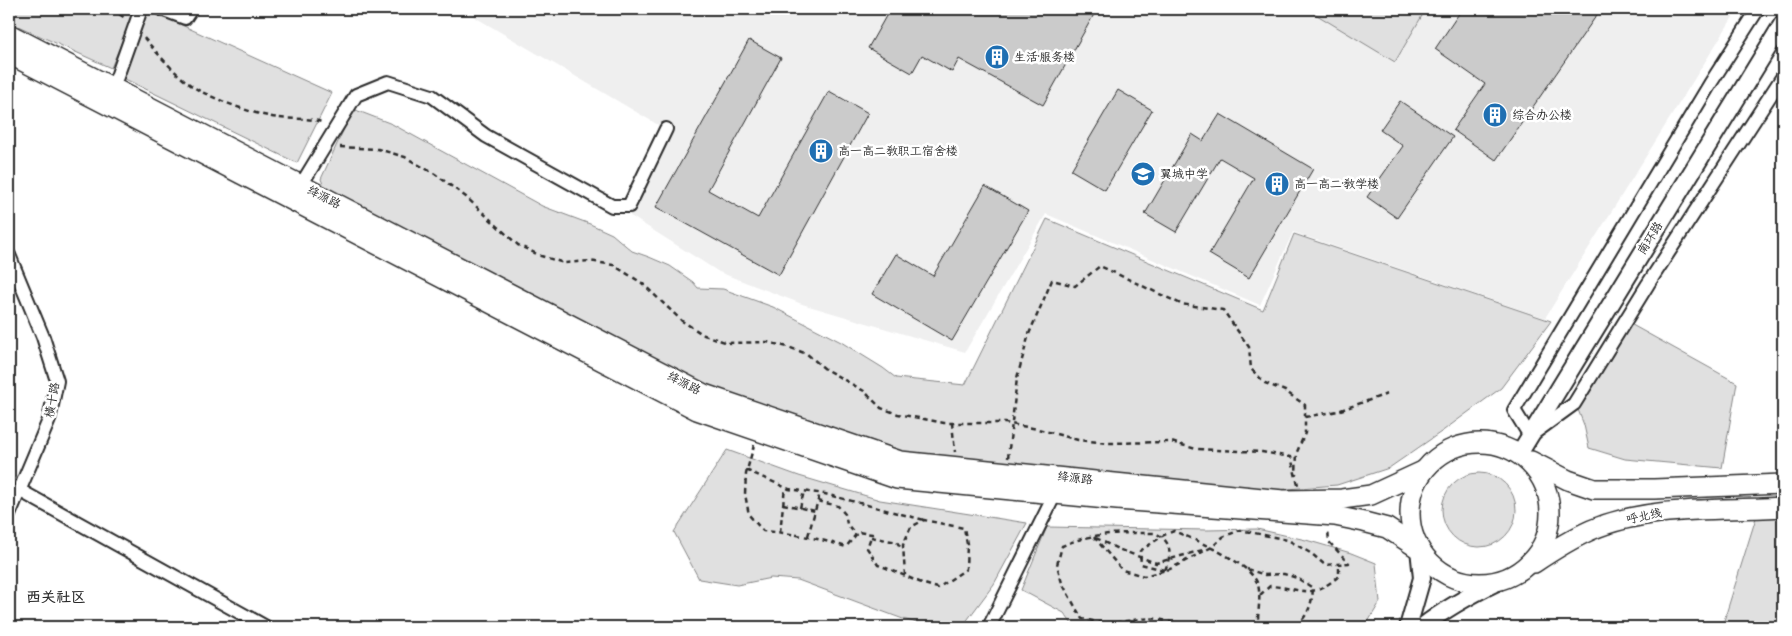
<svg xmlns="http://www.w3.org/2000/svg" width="1792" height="636" font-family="'Balsamiq Sans','LXGW WenKai TC',sans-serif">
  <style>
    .built { fill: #efefef }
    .green { fill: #e0e0e0; stroke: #868686 }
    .building { fill: #cbcbcb; stroke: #2b2b2b }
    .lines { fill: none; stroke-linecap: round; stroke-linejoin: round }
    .minor-casing { stroke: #2b2b2b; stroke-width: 16 }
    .major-casing { stroke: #2b2b2b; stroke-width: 20 }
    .highway-casing { stroke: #2b2b2b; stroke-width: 22 }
    .path { stroke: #2b2b2b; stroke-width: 2.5; stroke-dasharray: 5 4; stroke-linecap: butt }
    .minor { stroke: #fff; stroke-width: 12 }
    .major { stroke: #fff; stroke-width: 16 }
    .highway { stroke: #fff; stroke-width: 19 }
    .labels { text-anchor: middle; stroke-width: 5; stroke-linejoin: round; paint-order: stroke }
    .poi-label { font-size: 12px; fill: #2b2b2b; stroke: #fff; text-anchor: start }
    .street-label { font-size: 12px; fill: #2b2b2b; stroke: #fff }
    .quarter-label { font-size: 15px; font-weight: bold; fill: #2b2b2b; stroke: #fff }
  </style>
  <rect width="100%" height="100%" fill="#fff"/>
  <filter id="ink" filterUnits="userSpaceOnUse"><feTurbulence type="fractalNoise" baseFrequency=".02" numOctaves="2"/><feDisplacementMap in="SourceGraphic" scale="10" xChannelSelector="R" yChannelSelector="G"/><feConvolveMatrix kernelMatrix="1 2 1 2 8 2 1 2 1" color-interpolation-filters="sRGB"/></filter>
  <g filter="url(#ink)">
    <path class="built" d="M461,9H1738L1545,318L1293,232L1260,305L1046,214L965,352L802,304L719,272L629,215L672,133Z"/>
    <g class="green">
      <path d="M9,9H135V10L111,68L9,22Z"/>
      <path d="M146,9L332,93L297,163L125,79L127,58Z"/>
      <path d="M1307,9H1426L1395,62Z"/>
      <path d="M353,109L392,124L542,206L590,224L612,234L632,251L649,257L670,266L693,282L698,288L723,289L773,307L841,342L883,368L896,378L965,385L1047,219L1263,310L1294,234L1551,321L1501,388L1444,430L1389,468L1337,485L1275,490L941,460L874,447L703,386L324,187L321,179Z"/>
      <path d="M1625,321L1737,383L1722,468L1625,459L1589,448L1584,425L1575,402Z"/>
      <path d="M727,450L799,476L880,500L1027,523L994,584L965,623L951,627H931L903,619L798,580L771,578L737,585L699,579L674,532Z"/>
      <circle cx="1479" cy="510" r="37"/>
      <path d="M1783,507V627H1722L1759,508Z"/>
      <path d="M1047,527L1207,530L1257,529L1306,540L1351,553L1376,563L1380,602L1365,627H1074L1064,613L1021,590Z"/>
    </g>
    <g class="building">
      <path d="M890,9H1097L1043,105L959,59L952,72L922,55L912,73L868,48Z"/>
      <path d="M1462,9H1601L1496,160L1453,130L1485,84L1435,49Z"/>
      <path d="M749,40L781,58L708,190L758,218L829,91L868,113L779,275L656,207Z"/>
      <path d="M1118,90L1152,110L1105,190L1071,170Z"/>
      <path d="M1400,101L1453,137L1397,218L1367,197L1403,146L1380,130Z"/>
      <path d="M1220,114L1313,169L1249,278L1209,254L1254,178L1220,158L1176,232L1145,214L1192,134L1203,141Z"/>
      <path d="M985,186L1028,211L952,341L872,294L896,254L933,276Z"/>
    </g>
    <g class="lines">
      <defs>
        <g id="minor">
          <path d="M161,9L185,18L191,9"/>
          <path d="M1758,9L1710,84L1514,410L1530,436L1574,404L1648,284L1783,76"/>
          <path d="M113,88L141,9"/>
          <path d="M301,185L356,95L388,82L432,96L486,136L612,206H629L666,129"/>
          <path d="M9,255L43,337L57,381L49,420L9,515"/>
          <path d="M19,490L266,627"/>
          <path d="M989,627L1055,494"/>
        </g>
        <g id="major">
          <path d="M1519,454L1783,23"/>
          <path d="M1408,627L1422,578L1419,549"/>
          <path d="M1422,627C1446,608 1472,594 1499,581"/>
        </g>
        <g id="highway">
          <path d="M9,34L704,394L900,461L1283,500L1342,499L1371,495L1423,471"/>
          <path d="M9,54L697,410L897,479L1117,500L1335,516L1364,522L1387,528L1419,549"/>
          <circle cx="1480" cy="513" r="70"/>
          <path d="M1531,461L1568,480L1594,489H1654L1783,484"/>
          <path d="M1534,563C1552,551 1571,539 1591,530C1649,505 1721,511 1783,507"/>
        </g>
      </defs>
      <use href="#minor" class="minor-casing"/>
      <use href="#major" class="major-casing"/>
      <use href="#highway" class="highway-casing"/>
      <g class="path">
        <path d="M112,9L125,18"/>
        <path d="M144,38C159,55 180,80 200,91C218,100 248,112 268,116C287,121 306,116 324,123"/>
        <path d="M340,147L378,149L405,157L435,174L466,197L518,245L541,256L564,263L590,261L613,265L642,283L682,321L704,335L728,343L767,342L788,347L807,354L825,369L864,391L881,408L898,414L944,423H1005L1038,429L1078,440L1108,443L1171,442L1196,449L1262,452L1291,457L1298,485"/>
        <path d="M1305,417L1338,411L1387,394"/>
        <path d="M952,423L955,452"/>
        <path d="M754,445L746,474L745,494L749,515L763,531C792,533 818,538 846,547L858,532L872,534L867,548L878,565C899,572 917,583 938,588L966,569L967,544L964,528L924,520L911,527L903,545L905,575"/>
        <path d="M1008,458L1017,378L1029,334L1052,280L1075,286L1100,266L1181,304L1223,310L1249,347L1251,369L1265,383L1285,391L1305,405V433L1297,452L1296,475"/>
        <path d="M746,470L789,489L825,494L924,520"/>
        <path d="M818,501L838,506L845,514L847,524L856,535"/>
        <path d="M783,504L815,511"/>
        <path d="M800,508L804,491"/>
        <path d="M780,532L785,488"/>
        <path d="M808,536L820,493"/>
        <path d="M871,537L897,542L902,550"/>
        <path d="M1094,537L1122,570L1144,576L1170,569L1212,547L1223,537L1240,530L1288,540L1312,554L1325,565L1349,563L1329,542L1328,530"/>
        <path d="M1096,538L1118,549L1156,563L1206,549"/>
        <path d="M1247,569L1265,575L1284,574L1297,578L1313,588C1312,605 1308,616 1295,627"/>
        <path d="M1164,570L1141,564L1140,551L1164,535L1174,531C1195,540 1252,563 1258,585C1261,596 1258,610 1258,621L1265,627"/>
        <path d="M1165,570C1172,554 1172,541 1155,533C1121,533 1093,532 1062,546L1057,565L1062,583L1082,619C1091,620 1101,624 1109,623C1140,621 1151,612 1182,627"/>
        <path d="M1260,595L1270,586C1303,588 1309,601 1339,576V564"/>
      </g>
      <use href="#minor" class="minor"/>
      <use href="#major" class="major"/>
      <use href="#highway" class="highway"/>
    </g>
  </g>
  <defs>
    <symbol id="building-disc" viewBox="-11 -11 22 22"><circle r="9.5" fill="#1f6fb2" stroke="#fff"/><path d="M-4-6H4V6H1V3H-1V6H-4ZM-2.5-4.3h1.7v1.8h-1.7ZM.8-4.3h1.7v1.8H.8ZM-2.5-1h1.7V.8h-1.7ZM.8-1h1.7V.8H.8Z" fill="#fff"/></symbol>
    <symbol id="school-disc" viewBox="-11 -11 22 22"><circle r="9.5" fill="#1f6fb2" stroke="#fff"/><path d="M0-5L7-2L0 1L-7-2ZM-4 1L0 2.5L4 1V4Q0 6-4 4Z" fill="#fff"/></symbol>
  </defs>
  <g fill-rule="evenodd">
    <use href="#building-disc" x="983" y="43" width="28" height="28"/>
    <use href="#building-disc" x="1481" y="101" width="28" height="28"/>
    <use href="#building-disc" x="807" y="137" width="28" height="28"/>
    <use href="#school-disc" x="1129" y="160" width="28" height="28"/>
    <use href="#building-disc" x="1263" y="170" width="28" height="28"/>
  </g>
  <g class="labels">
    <g class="poi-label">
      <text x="1014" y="61">生活·服务楼</text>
      <text x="1512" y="119">综合办公楼</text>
      <text x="838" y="155">高一高二教职工宿舍楼</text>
      <text x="1160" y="178">翼城中学</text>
      <text x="1294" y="188">高一高二·教学楼</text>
    </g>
    <g class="street-label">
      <text transform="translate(324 197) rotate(27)" y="4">绛源路</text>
      <text transform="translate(1650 238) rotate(-58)" y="4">南环路</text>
      <text transform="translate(684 383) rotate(27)" y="4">绛源路</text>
      <text transform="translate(52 400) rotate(-80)" y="4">横十路</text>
      <text transform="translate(1075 478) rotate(6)" y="4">绛源路</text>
      <text transform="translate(1644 516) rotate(-12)" y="4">呼北线</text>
    </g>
    <g class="quarter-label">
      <text x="56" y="602">西关社区</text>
    </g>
  </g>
  <rect width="1792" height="636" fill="none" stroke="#fff" stroke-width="30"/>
  <rect x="15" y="15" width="1762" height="606" fill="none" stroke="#2b2b2b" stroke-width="2" filter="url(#ink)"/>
</svg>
